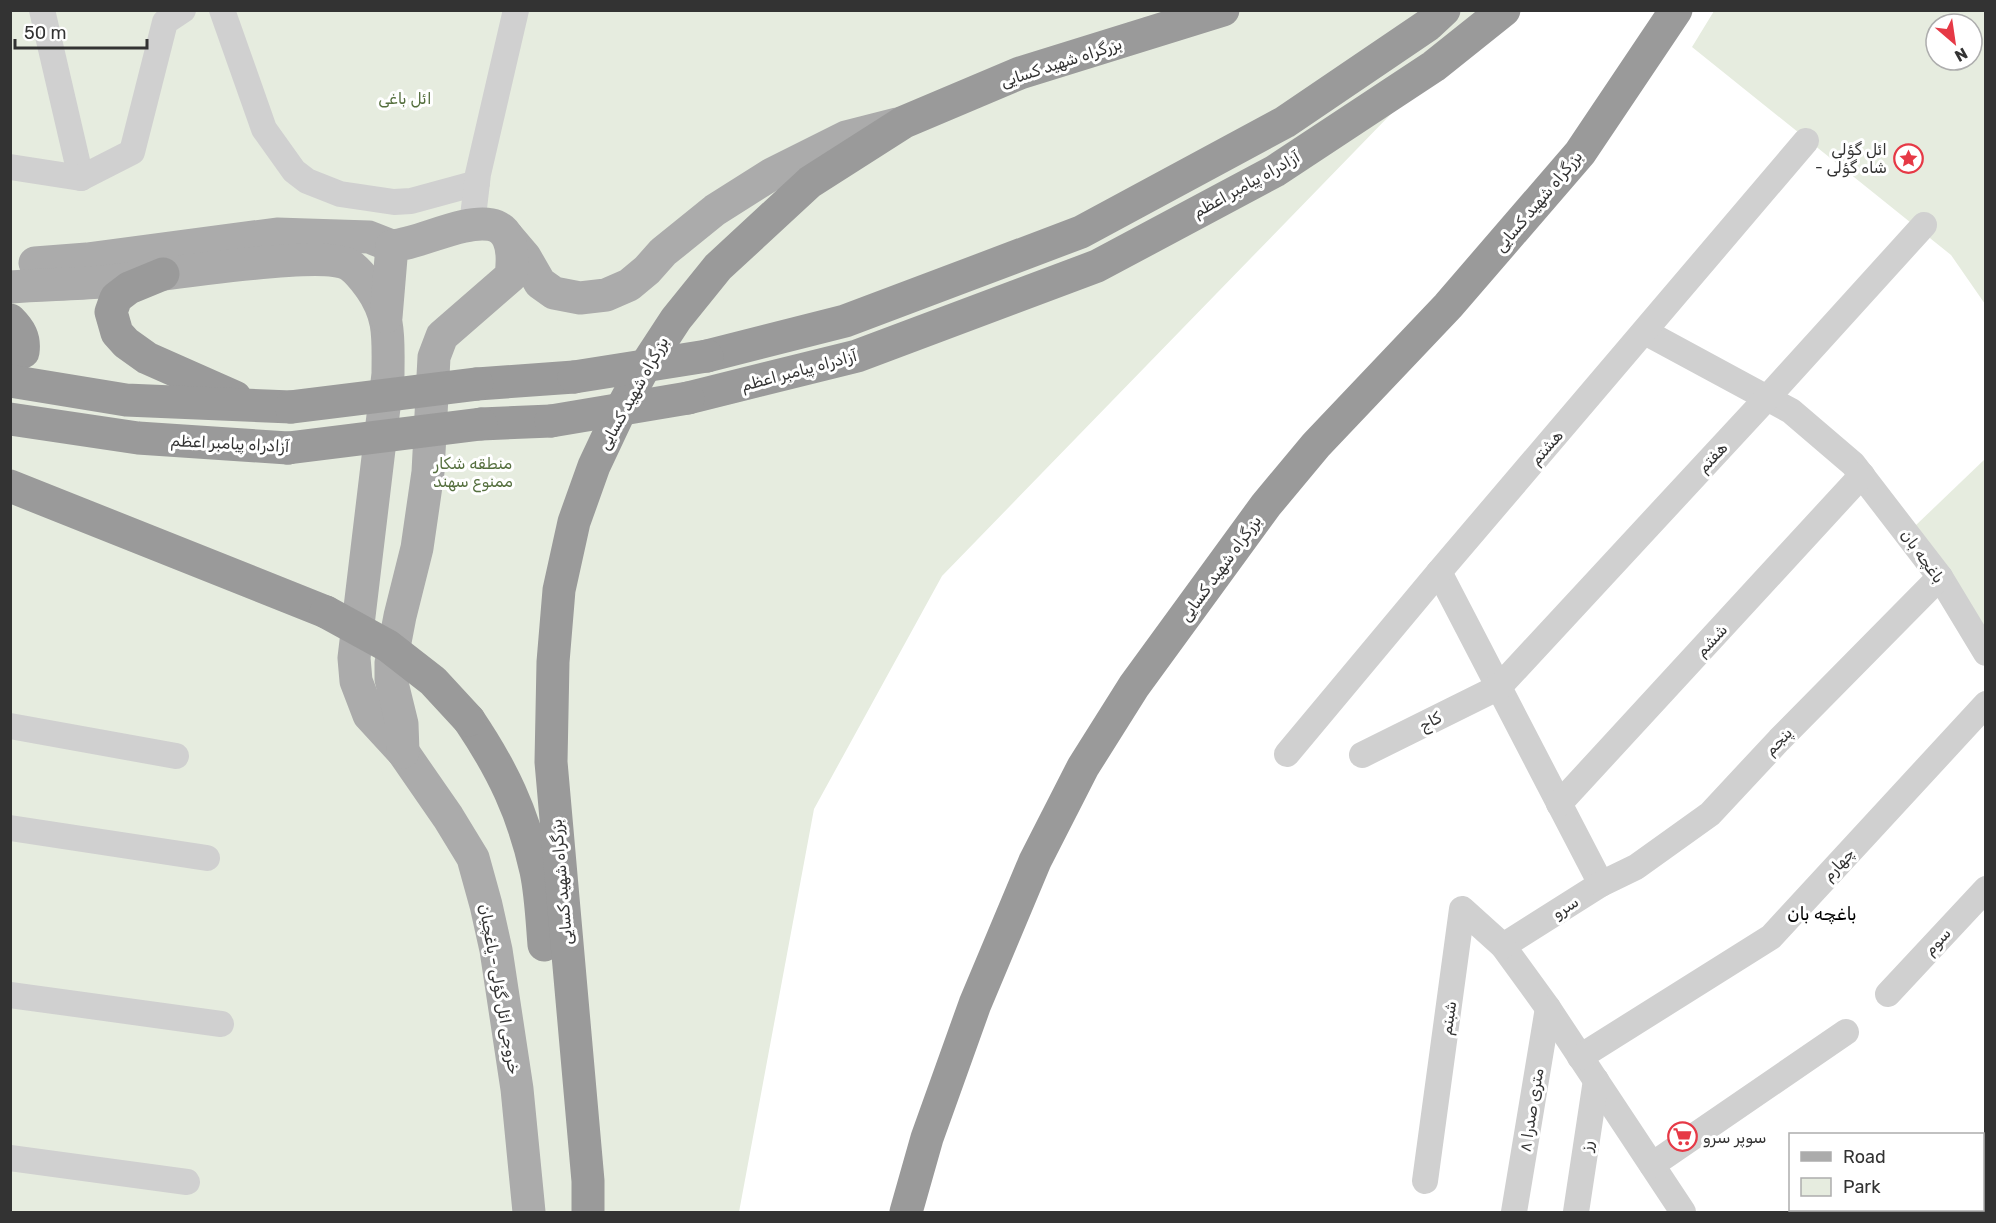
<svg xmlns="http://www.w3.org/2000/svg" width="1996" height="1223" font-family="Rubik,'Noto Sans Arabic',sans-serif">
  <style>
    .green { fill: #e6ecdf; fill-rule: evenodd }
    .lines { fill: none; stroke-linecap: round; stroke-linejoin: round }
    .minor { stroke: #d0d0d0; stroke-width: 26 }
    .major { stroke: #ababab; stroke-width: 33 }
    .highway { stroke: #9a9a9a; stroke-width: 33 }
    .highway-bridge { stroke: #9a9a9a; stroke-width: 33 }
    .labels { text-anchor: middle; stroke-width: 6; stroke-linejoin: round; paint-order: stroke }
    .street-label { font-size: 16px; fill: #333; stroke: #fff }
    .park-label { font-size: 16px; fill: #56703f; stroke: #fff }
    .poi-label { font-size: 16px; fill: #333; stroke: #fff; text-anchor: end }
    .neighbourhood-label { font-size: 18px; fill: #000; stroke: #fff }
  </style>
  <rect width="100%" height="100%" fill="#fff"/>
  <g class="green">
    <path d="M10,11H1491L942,576L814,809L739,1212H11Z"/>
    <path d="M1714,11H1985V304L1951,255L1692,47ZM1936,24H1972V60H1936Z"/>
    <path d="M1985,459V635L1914,527Z"/>
  </g>
  <g class="lines">
    <g class="minor">
      <path d="M42,10L81,178"/>
      <path d="M222,10L264,129L294,171L307,181L340,194L394,202L411,201L477,183"/>
      <path d="M10,167L81,178L132,152L165,22L183,10"/>
      <path d="M472,225L478,174L516,10"/>
      <path d="M1645,332L1791,411L1853,464L1940,577L1986,653"/>
      <path d="M1439,572L1601,884L1503,946L1548,1008L1683,1212"/>
      <path d="M10,726L176,756"/>
      <path d="M1287,754L1439,572L1806,141"/>
      <path d="M1362,755L1499,687L1767,398L1924,225"/>
      <path d="M1559,804L1862,475"/>
      <path d="M10,828L207,858"/>
      <path d="M1601,884L1636,867L1710,814L1779,740L1940,577"/>
      <path d="M1888,994L1986,889"/>
      <path d="M10,995L221,1024"/>
      <path d="M1580,1057L1771,937L1986,704"/>
      <path d="M10,1158L187,1182"/>
      <path d="M1652,1165L1846,1032"/>
      <path d="M1425,1181L1462,909L1503,946"/>
      <path d="M1514,1212L1548,1008"/>
      <path d="M1576,1212L1596,1080"/>
    </g>
    <g class="major">
      <path d="M508,237L525,257L540,283L554,293L580,298L606,295L629,285L647,270L663,252L715,210L772,174L846,137L897,124"/>
      <path d="M35,263L87,259L277,234L369,237L392,246"/>
      <path d="M10,287C41,285 72,284 102,282C145,278 323,247 351,266C359,272 364,279 370,287C391,317 388,338 388,374L354,658L356,681L369,715L403,752L448,817L473,858L486,905L496,950L517,1089L529,1212"/>
      <path d="M386,317L392,246C436,242 523,183 511,276L442,336L434,357L428,472L417,548L400,616L391,663V679L402,724L403,752"/>
    </g>
    <g class="highway">
      <path d="M163,274L129,288L116,298L111,312L117,333L126,343L147,358L235,397"/>
      <path d="M10,320C20,330 25,338 23,352L10,357"/>
      <path d="M707,356L845,321L1081,232L1285,122L1428,25L1444,10"/>
      <path d="M10,381L126,400L291,407"/>
      <path d="M477,384L574,377"/>
      <path d="M688,398L857,356L1097,266L1275,171L1434,66L1504,10"/>
      <path d="M10,419L138,438L288,448"/>
      <path d="M481,424L551,421"/>
      <path d="M10,486L326,612"/>
      <path d="M469,720C502,769 523,812 536,871C541,895 542,921 544,945"/>
      <path d="M588,1212V1181L551,762L553,662L559,590L574,522L594,466L618,415L642,371L676,319L718,267L810,182L904,122L1020,73L1223,10"/>
      <path d="M906,1212L927,1138L975,1004L1035,861L1083,767L1134,686L1266,505L1316,445L1448,306L1580,153L1676,10"/>
    </g>
    <g class="highway-bridge">
      <path d="M574,377L707,356"/>
      <path d="M291,407L477,384"/>
      <path d="M551,421L688,398"/>
      <path d="M288,448L481,424"/>
      <path d="M326,612L388,646L433,681L469,720"/>
    </g>
  </g>
  <defs>
    <symbol id="sight-ring" viewBox="-11 -11 22 22"><circle r="9.5" fill="#fff" stroke="#e63946" stroke-width="1.5"/><path d="M0-6L1.8-2.2L6-1.7L2.9 1.2L3.7 5.4L0 3.3L-3.7 5.4L-2.9 1.2L-6-1.7L-1.8-2.2Z" fill="#e63946"/></symbol>
    <symbol id="supermarket-ring" viewBox="-11 -11 22 22"><circle r="9.5" fill="#fff" stroke="#e63946" stroke-width="1.5"/><path d="M-6-5.5h2.5l.6 2H6L4.5 2H-2.5L-4.4-4H-6ZM-1.5 3.2a1.3 1.3 0 1 0 .1 0ZM3 3.2a1.3 1.3 0 1 0 .1 0Z" fill="#e63946"/></symbol>
  </defs>
  <g fill-rule="evenodd">
    <use href="#sight-ring" x="1892" y="142" width="33" height="33"/>
    <use href="#supermarket-ring" x="1666" y="1120" width="33" height="33"/>
  </g>
  <g class="labels">
    <g class="street-label">
      <text transform="translate(1061 62) rotate(-18)" y="6">بزرگراه شهید کسایی</text>
      <text transform="translate(1246 184) rotate(-29)" y="6">آزادراه پیامبر اعظم</text>
      <text transform="translate(1538 201) rotate(-50)" y="6">بزرگراه شهید کسایی</text>
      <text transform="translate(799 370) rotate(-15)" y="6">آزادراه پیامبر اعظم</text>
      <text transform="translate(633 393) rotate(-61)" y="6">بزرگراه شهید کسایی</text>
      <text transform="translate(230 443) rotate(3)" y="6">آزادراه پیامبر اعظم</text>
      <text transform="translate(1546 447) rotate(-49)" y="6">هشتم</text>
      <text transform="translate(1712 457) rotate(-47)" y="6">هفتم</text>
      <text transform="translate(1923 556) rotate(54)" y="6">باغچه بان</text>
      <text transform="translate(1220 568) rotate(-54)" y="6">بزرگراه شهید کسایی</text>
      <text transform="translate(1711 640) rotate(-47)" y="6">ششم</text>
      <text transform="translate(1430 721) rotate(-27)" y="6">کاج</text>
      <text transform="translate(1778 741) rotate(-46)" y="6">پنجم</text>
      <text transform="translate(1838 864) rotate(-47)" y="6">چهارم</text>
      <text transform="translate(561 882) rotate(-95)" y="6">بزرگراه شهید کسایی</text>
      <text transform="translate(1565 907) rotate(-33)" y="6">سرو</text>
      <text transform="translate(1937 941) rotate(-47)" y="6">سوم</text>
      <text transform="translate(500 989) rotate(80)" y="6">خروجی ائل گؤلی - یاغچیان</text>
      <text transform="translate(1448 1018) rotate(-82)" y="6">شبنم</text>
      <text transform="translate(1531 1110) rotate(-81)" y="6">۸ متری صدرا</text>
      <text transform="translate(1586 1146) rotate(-82)" y="6">رز</text>
    </g>
    <g class="park-label">
      <text x="405" y="104">ائل باغی</text>
      <text x="473" y="469">منطقه شکار<tspan x="473" dy="18">ممنوع سهند</tspan></text>
    </g>
    <g class="poi-label">
      <text x="1887" y="155">ائل گؤلی<tspan x="1887" dy="18">- شاه گؤلی</tspan></text>
      <text x="1703" y="1143" text-anchor="start">سوپر سرو</text>
    </g>
    <g class="neighbourhood-label">
      <text x="1822" y="920">باغچه بان</text>
    </g>
  </g>
  <rect width="1996" height="1223" fill="none" stroke="#333333" stroke-width="24"/>
  <rect x="1789" y="1133" width="195" height="78" fill="#ffffff" stroke="#adadad" stroke-width="1.5"/>
  <rect x="1801" y="1152" width="30" height="9" fill="#ababab" stroke="#adadad" stroke-width="1.5"/>
  <text x="1843" y="1163" font-size="18" fill="#333333">Road</text>
  <rect x="1801" y="1178" width="30" height="18" fill="#e6ecdf" stroke="#adadad" stroke-width="1.5"/>
  <text x="1843" y="1193" font-size="18" fill="#333333">Park</text>
  <g transform="translate(1954 42) rotate(151)"><circle r="28" fill="#ffffff" stroke="#adadad" stroke-width="1.5"/>
  <path d="M0-4.5L10 22L0 15L-10 22Z" fill="#e63946"/>
  <text y="-9" font-size="16" font-weight="bold" text-anchor="middle" fill="#333333">N</text>
  </g>
  <path d="M15 39v9h132v-9" fill="none" stroke="#333333" stroke-width="3"/>
  <text x="24" y="39" font-size="18" fill="#333333" stroke="#ffffff" stroke-width="4.5" paint-order="stroke">50 m</text>
</svg>
